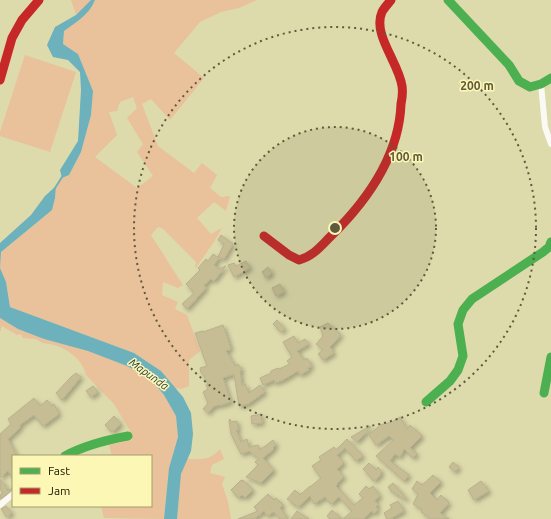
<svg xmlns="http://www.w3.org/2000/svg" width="551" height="519" font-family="Ubuntu,sans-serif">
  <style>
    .green { fill: #e9c19b; fill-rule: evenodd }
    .water { fill: #6cb1bb }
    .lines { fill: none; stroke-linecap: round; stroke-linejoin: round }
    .stream { stroke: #6cb1bb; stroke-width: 2 }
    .building { fill: #c7bd95; stroke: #b9b18d; filter: url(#shadow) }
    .street { stroke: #faf9f3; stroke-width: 6 }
    .fast { stroke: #4caf50; stroke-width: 9 }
    .jam { stroke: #c62828; stroke-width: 9 }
    .ring { fill: none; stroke: #5e5b3c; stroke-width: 2; stroke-dasharray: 2 4 }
    .labels { text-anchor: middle; stroke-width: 3; stroke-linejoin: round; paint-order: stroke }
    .water-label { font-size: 11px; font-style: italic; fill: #223840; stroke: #fdf7b6 }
    .centre { fill: #5e5b3c; stroke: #fdf7b6; stroke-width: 2 }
    .ring-label { font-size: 12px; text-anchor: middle; font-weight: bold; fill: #5e5b3c; stroke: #fdf7b6; stroke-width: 3; stroke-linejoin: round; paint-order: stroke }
  </style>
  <defs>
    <filter id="shadow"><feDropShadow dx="2.5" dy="2.5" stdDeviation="2" flood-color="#0004"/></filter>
  </defs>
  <rect width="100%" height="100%" fill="#dddaac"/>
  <g class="green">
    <path d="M71,0H91L89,3L76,15Z"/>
    <path d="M95,0H257L239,8L221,12L200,22L174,53L204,78L170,120L151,99L142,104L158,146L194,173L202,163L217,175L210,188L221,197L230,196L226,211L214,202L197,218L211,234L222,228L214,242L195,269L196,262L162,228L158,227L151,235L183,285L178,288L163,282L162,295L178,302L175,309L187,315L200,351L189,360V386L181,389L175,388L161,371L134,353L10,307L6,282L0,268L1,252L52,210L55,198L56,186L62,178L69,175L81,152L91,115L93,91L78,54L63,44L64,31C76,22 89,14 95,0ZM133,97L137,108L127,118L143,144L137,152L153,176L137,188L95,157L117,135L109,112L117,111L120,102Z"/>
    <path d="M25,55L76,72L50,152L0,136V132Z"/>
    <path d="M0,318L18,329L44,339L88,351L127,366L151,379L164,395L176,416L178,437L169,468L164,519L104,518L101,506H151V456H112L109,445L132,440V434L114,404L86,375C83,360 68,349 54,345C47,343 41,344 36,339L23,338L21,334L17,335L2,326L0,332Z"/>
    <path d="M220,449L224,459L212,465L210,473L225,477L222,484L228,502L231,519H177L181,474L187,459C202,459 209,461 220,449Z"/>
  </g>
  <g class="water">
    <path d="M91,0H95C89,15 76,22 64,31L63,44L78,54L93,91L91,115L81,152L69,175L62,178L60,170L78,141L81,90L80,72L68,60L53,57L47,45L55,27L76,15Z"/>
    <path d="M56,186L55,198L52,210L1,252L0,268L6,282L10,307L134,353L161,371L183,397L191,413L193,434L191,451L181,474L177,519H164L169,468L178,437L176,416L164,395L151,379L127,366L88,351L44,339L18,329L0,318V243L31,215L45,196Z"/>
  </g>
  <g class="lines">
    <path class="stream" d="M55,188L62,177"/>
  </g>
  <g class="building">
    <path d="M221,235L233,244L224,259L218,257L224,244L218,240Z"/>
    <path d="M213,254L219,258L214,265L219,269L226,266L214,281L211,279L204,285L206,288L187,309L182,304L194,293L186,284L200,270L198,268L206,259L208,261Z"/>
    <path d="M246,261L250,268L234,277L228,265L234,263L236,266Z"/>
    <path d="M268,267L272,273L266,278L262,272Z"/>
    <path d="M280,284L284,292L276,296L272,288Z"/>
    <path d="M277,320L285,329L281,332L273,324Z"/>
    <path d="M328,323L341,335L330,347L334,353L323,360L318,354L323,350L316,344L323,336L320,327Z"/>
    <path d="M223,325L231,349L226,351L235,366L238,364L242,370L240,371L242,386L245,384L249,393L260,385L265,392L248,404L239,406L234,374L223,378L231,402L221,405L214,406L208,413L203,409L208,403L203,392L208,389L206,385L208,384L202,373H201L200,368L207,366L195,333L203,331V332Z"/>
    <path d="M294,336L298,343L305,339L309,344L297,351L304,360L307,358L312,366L308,368L309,370L300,375L298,371L283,380L275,383L274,380L263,385L260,378L271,373V371L278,368L279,369L290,364L287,361L292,357L283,342Z"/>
    <path d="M76,373L81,377L62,400L56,393L71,377Z"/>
    <path d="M93,386L98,392L91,397L86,391Z"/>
    <path d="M34,398L40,406L47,400L52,406L54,404L59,414L43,426L34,415L20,425V428L8,439L17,456H13V478L8,471L0,478V434L11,424L8,419Z"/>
    <path d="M261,414L262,423L252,424L251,416Z"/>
    <path d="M114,416L121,424L112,432L105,425Z"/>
    <path d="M400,417L407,429L410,425L422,436L410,448L417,454L413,458L404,449L400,457L395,454L390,461L409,475L404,481L376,456L393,440L389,436L376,445L369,435L380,425L392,422Z"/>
    <path d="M230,419L231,422L237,421L238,430H236L241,442L247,439L249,447L258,445L260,450L273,440L276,445L273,448L274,449L263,458L274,470L261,483L246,477L258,465L255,462L259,459L249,451L241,454L231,434L229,420Z"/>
    <path d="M370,426L371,427L357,442L351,437Z"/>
    <path d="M347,439L363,456L356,461L345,448L337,455L344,463L337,469L344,477L337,483L338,484L336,486L354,505L363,498L359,494L366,486L369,489L373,486L380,496L374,501L378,504L376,507L378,509L374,514L372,511L363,519H343L352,511L339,497L331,504L325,497L314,504L310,496L298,507L287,499L295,490L300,495L310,486V487L321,478L312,466L321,460L319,457L334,447L336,450Z"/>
    <path d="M453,462L459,467L455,472L449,467Z"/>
    <path d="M369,463L376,470L378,467L382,472L380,474L381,475L374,481L363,469Z"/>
    <path d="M433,475L441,482L430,493L437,500L441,495L449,503L440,513L449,519H431L421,512L422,509L413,504L418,494L412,489L417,481L422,485Z"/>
    <path d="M0,479L7,488L8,491L13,488V490L0,499V495L3,493L0,489Z"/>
    <path d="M241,480L243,481V480L253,490L245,498L242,495L239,498L231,490Z"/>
    <path d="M481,481L489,491L474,500L468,490Z"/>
    <path d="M393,483L407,499L406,500L391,491L388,487Z"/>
    <path d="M268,494L274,500L276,498L283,505L280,508L288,519H280L274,512L267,516L264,511L254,519H238L258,511L254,507Z"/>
    <path d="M398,501L404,511L390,519H387L384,513L392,508L390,505Z"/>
    <path d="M6,506L12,513L7,517L1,509Z"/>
    <path d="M332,510L342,519H330L327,516Z"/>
    <path d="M297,511L309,519H291Z"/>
  </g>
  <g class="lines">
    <g class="street">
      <path d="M541,84L545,127L551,144"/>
      <path d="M0,505L13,494"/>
    </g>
    <g class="fast">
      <path d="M448,0L509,65L519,81L530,87L541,84L551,78"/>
      <path d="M544,393L551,357"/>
      <path d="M426,402L450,381L458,370L463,356L458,324L463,310L472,299L543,252L549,247L551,242"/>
      <path d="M65,456C85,445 106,440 128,436"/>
    </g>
    <g class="jam">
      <path d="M0,80L12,38L22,20L39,0"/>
      <path d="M264,236L289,255L299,260C313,256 320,247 330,237C366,202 399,157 401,104C402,99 403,92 402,86C399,63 372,34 382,12C384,8 388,4 391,0"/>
    </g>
  </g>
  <circle cx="335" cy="228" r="101" fill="#5e5b3c" fill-opacity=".12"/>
  <g class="ring">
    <circle cx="335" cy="228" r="101"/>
    <circle cx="335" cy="228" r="201"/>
  </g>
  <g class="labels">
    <g class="water-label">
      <text transform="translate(149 374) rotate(36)" y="4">Mapunda</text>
    </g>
  </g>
  <circle cx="335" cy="228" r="6" class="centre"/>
  <g class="ring-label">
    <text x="477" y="90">200 m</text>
    <text x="406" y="161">100 m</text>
  </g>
  <rect x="12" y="455" width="140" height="52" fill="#fdf7b6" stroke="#a29d6d"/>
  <rect x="20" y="468" width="20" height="6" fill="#4caf50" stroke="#a29d6d"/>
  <text x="48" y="475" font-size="12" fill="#1a1700">Fast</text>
  <rect x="20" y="488" width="20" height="6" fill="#c62828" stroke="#a29d6d"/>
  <text x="48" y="495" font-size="12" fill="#1a1700">Jam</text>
</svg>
